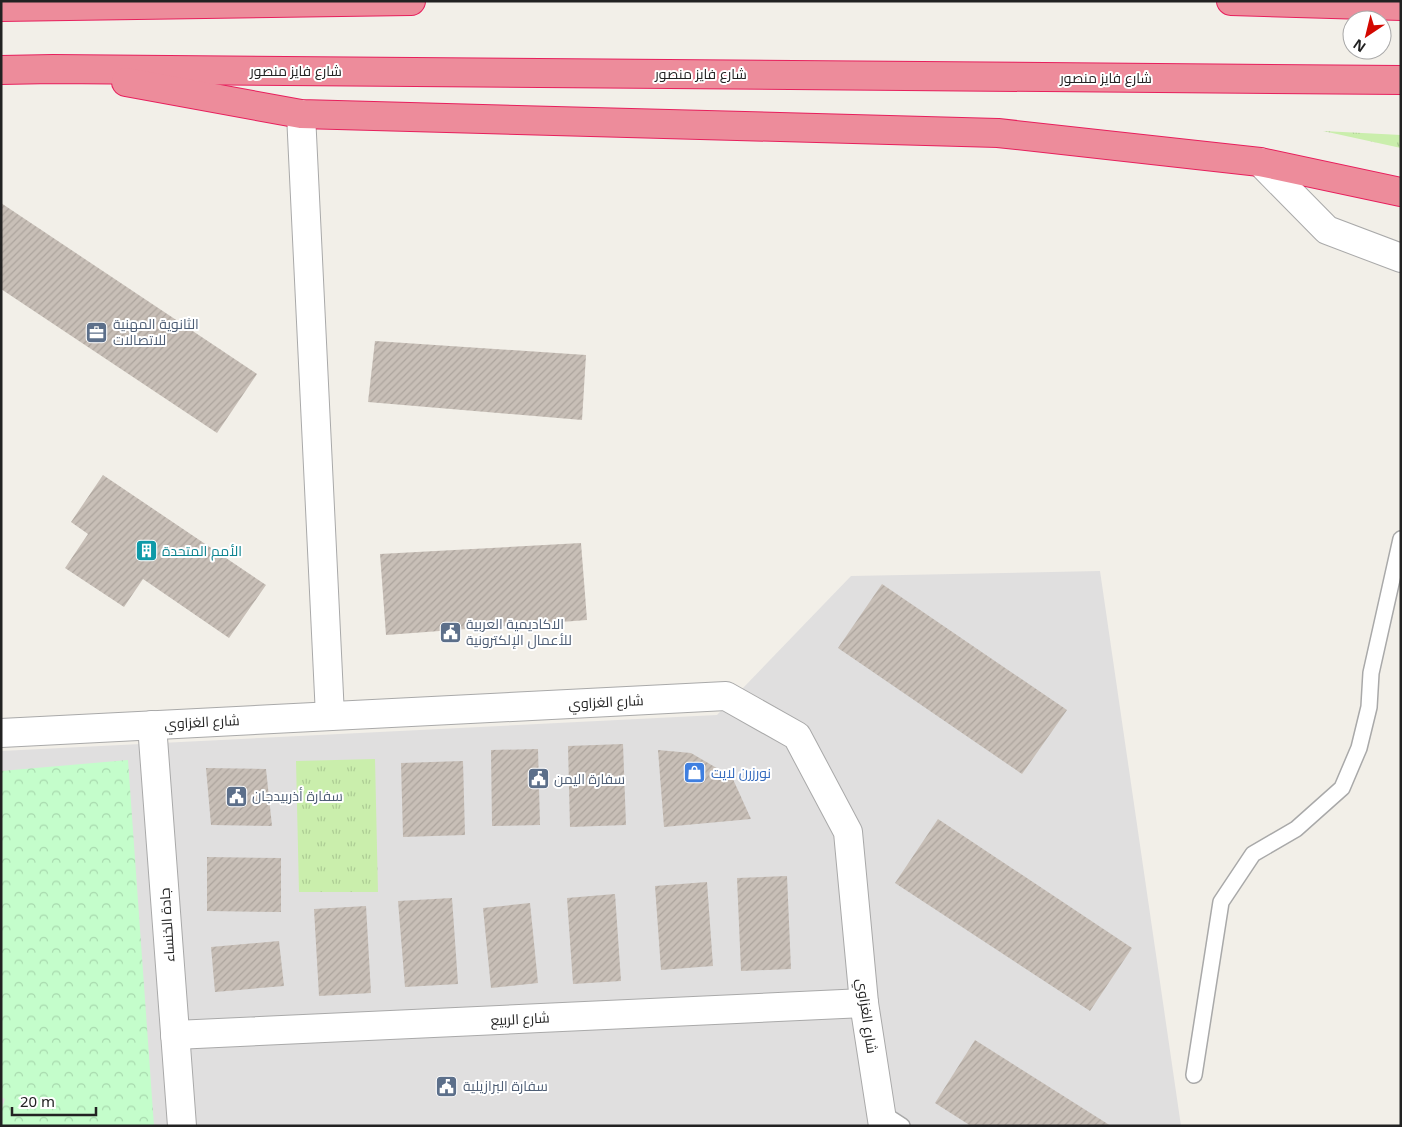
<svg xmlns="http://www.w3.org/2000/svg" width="1402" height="1127" font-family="'Noto Sans',Cairo,sans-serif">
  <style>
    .residential { fill: #e0dfdf }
    .grass { fill: url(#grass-tufts) }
    .park { fill: url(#park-crowns) }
    .building { fill: url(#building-hatch) }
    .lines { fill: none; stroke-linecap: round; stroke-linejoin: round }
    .lane-casing { stroke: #a9a9a9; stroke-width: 18 }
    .street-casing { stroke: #a9a9a9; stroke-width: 30 }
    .highway-casing { stroke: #e71f5c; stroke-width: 30 }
    .lane { stroke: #fff; stroke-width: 15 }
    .street { stroke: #fff; stroke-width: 28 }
    .highway { stroke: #ed8c9b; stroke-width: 28 }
    .labels { text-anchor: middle; stroke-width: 4; stroke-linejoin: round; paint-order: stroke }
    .street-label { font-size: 14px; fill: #222; stroke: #fff }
    .service-label { font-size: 14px; fill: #4e5e75; stroke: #fff; text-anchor: start }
    .culture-label { font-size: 14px; fill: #0d838f; stroke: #fff; text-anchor: start }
    .shop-label { font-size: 14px; fill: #366cbe; stroke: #fff; text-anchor: start }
  </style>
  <defs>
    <pattern id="grass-tufts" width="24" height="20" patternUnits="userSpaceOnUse" patternTransform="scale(1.25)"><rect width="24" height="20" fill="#caeeac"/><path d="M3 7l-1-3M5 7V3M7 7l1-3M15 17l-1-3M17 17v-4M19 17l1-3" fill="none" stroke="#adcc94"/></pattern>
    <pattern id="park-crowns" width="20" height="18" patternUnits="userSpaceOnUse" patternTransform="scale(1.25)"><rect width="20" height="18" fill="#c4fdcb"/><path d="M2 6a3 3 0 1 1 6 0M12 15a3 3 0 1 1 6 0" fill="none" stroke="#a8d9ae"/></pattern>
    <pattern id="building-hatch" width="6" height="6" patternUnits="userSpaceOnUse" patternTransform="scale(1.25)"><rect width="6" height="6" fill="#c8bfb7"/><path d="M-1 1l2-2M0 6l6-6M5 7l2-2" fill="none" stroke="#aca49d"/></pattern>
  </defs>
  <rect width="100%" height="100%" fill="#f2efe8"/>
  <path class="residential" d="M1100,571L1181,1126H1V751L717,715L851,576Z"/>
  <g class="grass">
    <path d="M1323,131L1401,135V148Z"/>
    <path d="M375,759L378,892H299L296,761Z"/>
  </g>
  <path class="park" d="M128,760L154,1126H1V1111L5,1099L1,1097V771Z"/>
  <g class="building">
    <path d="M1,203L257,374L217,433L1,289Z"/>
    <path d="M375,341L586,355L582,420L368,402Z"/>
    <path d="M103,475L266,585L229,638L143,579L124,607L65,568L88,534L71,522Z"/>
    <path d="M581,543L587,620L386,635L380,554Z"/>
    <path d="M882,584L1067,710L1022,774L838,648Z"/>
    <path d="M623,744L626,825L570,827L568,746Z"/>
    <path d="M538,749L540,825L492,826L491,750Z"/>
    <path d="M658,750L691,753L732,777L751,819L664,827Z"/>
    <path d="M463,761L465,835L403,837L401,763Z"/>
    <path d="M206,768L266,769L272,826L211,825Z"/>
    <path d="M938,819L1132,948L1090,1011L895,883Z"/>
    <path d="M207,857L281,858V912L207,911Z"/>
    <path d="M787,876L791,969L741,971L737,878Z"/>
    <path d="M707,882L713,966L661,970L655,886Z"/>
    <path d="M615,894L621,981L573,984L567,898Z"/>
    <path d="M452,898L458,984L405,987L398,901Z"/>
    <path d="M530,903L538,983L491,988L483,908Z"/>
    <path d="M366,906L371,993L319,996L314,909Z"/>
    <path d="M279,941L284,986L215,992L211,947Z"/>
    <path d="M975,1040L1111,1126H971L935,1103Z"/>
  </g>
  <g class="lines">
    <defs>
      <g id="lane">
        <path d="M1194,1075L1221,902L1253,854L1296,829L1342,788L1359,748L1369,707L1371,673L1401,539"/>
        <path d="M882,1113L902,1126"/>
      </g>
      <g id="street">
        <path d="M301,114L330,716"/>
        <path d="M1260,162L1327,230L1401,258"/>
        <path d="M152,725L182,1126"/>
        <path d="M1,733L726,696L797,736L848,832L864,1003L883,1126"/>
        <path d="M175,1035L864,1003"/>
      </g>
      <g id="highway">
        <path d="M1231,1L1401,6"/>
        <path d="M1,7L411,1"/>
        <path d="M1,70L53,69L1401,80"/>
        <path d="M126,82L301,114L998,133L1260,162L1401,192"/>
      </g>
    </defs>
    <use href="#lane" class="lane-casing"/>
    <use href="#street" class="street-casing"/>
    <use href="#highway" class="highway-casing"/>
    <use href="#lane" class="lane"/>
    <use href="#street" class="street"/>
    <use href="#highway" class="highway"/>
  </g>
  <defs>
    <symbol id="office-square" viewBox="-11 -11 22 22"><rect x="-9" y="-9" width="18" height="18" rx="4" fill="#5c6f8a" stroke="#fff"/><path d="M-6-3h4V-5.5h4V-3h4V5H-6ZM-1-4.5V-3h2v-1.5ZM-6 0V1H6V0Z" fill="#fff"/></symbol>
    <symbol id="building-square" viewBox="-11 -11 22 22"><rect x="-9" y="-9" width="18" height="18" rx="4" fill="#0f9aa8" stroke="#fff"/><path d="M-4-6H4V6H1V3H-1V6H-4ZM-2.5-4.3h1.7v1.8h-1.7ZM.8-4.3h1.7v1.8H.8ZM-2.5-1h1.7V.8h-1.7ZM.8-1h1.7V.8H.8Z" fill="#fff"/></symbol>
    <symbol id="civic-square" viewBox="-11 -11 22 22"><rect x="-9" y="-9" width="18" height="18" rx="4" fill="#5c6f8a" stroke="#fff"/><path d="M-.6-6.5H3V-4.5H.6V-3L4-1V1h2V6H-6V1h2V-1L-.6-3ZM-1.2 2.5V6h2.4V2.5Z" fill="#fff"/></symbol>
    <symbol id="shop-square" viewBox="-11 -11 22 22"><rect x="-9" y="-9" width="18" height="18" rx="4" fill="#3f7fe0" stroke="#fff"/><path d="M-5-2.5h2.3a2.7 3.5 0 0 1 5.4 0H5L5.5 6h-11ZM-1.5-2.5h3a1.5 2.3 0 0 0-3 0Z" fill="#fff"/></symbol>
  </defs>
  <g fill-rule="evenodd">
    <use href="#office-square" x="84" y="320" width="25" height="25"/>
    <use href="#building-square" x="134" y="538" width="25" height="25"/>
    <use href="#civic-square" x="438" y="620" width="25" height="25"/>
    <use href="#shop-square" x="682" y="760" width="25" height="25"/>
    <use href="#civic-square" x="526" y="766" width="25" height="25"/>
    <use href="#civic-square" x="224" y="784" width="25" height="25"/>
    <use href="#civic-square" x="434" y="1074" width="25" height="25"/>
  </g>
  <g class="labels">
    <g class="street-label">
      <text x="296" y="76">شارع فايز منصور</text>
      <text x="701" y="79">شارع فايز منصور</text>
      <text x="1106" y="83">شارع فايز منصور</text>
      <text transform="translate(606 702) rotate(-3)" y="5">شارع الغزاوي</text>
      <text transform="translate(202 722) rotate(-3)" y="5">شارع الغزاوي</text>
      <text transform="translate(167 925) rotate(-94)" y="5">جادة الخنساء</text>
      <text transform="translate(867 1016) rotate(82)" y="5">شارع الغزاوي</text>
      <text transform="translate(520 1019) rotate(-3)" y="5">شارع الربيع</text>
    </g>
    <g class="service-label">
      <text x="113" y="329">الثانوية المهنية<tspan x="113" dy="16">للاتصالات</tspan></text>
      <text x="466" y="629">الاكاديمية العربية<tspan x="466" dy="16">للأعمال الإلكترونية</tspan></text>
      <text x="554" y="784">سفارة اليمن</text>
      <text x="252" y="801">سفارة أذربيدجان</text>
      <text x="463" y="1091">سفارة البرازيلية</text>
    </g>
    <g class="culture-label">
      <text x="162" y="556">الأمم المتحدة</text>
    </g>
    <g class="shop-label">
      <text x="711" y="778">نورزرن لايت</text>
    </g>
  </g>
  <rect width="1402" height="1127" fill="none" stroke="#222222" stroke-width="5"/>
  <g transform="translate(1367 35) rotate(215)"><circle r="24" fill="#ffffff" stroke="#a7a7a7"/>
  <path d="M0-4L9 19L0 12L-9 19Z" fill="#d30800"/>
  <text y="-8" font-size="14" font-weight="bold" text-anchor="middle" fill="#222222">N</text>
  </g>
  <path d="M12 1107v8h84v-8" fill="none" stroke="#222222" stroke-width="2.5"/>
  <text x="20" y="1107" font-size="15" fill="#222222" stroke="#ffffff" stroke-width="4" paint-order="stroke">20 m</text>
</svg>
